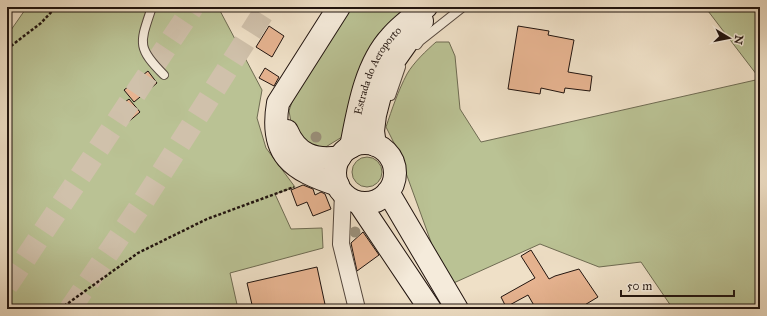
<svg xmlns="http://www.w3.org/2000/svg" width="767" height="316" font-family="'IM FELL Great Primer',serif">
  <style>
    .green { fill: #bac294; stroke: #6e6b52 }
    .building { fill: #e7b491; stroke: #21140f }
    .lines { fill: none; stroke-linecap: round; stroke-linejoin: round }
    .trunk-tunnel { stroke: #d0c1ab; stroke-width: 22; stroke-dasharray: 22 11; stroke-linecap: butt }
    .service-casing { stroke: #54473d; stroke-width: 10 }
    .minor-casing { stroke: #54473d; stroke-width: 18 }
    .secondary-casing { stroke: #21140f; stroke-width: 24 }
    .path { stroke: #21140f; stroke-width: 2.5; stroke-dasharray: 3 2; stroke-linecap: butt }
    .service { stroke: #f5ebdb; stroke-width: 8 }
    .minor { stroke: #f5ebdb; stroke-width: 16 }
    .secondary { stroke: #f5ebdb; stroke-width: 22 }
    .tree { fill: #9b917c }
    .labels { text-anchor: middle; stroke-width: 4; stroke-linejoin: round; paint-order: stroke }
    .street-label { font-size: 11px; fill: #21140f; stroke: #f5ebdb }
  </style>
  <rect width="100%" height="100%" fill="#efe0c7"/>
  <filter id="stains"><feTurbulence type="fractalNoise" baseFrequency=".005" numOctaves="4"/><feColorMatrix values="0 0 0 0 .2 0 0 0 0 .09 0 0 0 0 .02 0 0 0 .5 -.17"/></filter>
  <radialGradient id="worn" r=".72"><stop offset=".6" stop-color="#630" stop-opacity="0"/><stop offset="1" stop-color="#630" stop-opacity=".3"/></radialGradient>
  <g class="green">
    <path d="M27,7H218L262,90L257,118L266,148L295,187L275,194L291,229L322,228L323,248L230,273L238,309H7V28L11,30Z"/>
    <path d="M351,7H404L366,58L348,128L342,137L324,148L309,147L293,133L289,111L296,90Z"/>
    <path d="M705,7H760V79Z"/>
    <path d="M436,42H449L455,56L460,109L481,142L760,79V309H673L641,262L599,267L540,244L447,286L398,151L386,127C392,109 398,91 407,74C414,62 426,51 436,42Z"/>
    <circle cx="367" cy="172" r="15"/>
  </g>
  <g class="building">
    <path d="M269,26L284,36L272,57L256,47Z"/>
    <path d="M518,26L549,31L548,35L574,40L568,72L592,76L590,91L565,88L564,93L541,88L540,94L508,89Z"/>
    <path d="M265,68L279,77L274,86L259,78Z"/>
    <path d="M148,71L157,83L134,102L124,90Z"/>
    <path d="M129,99L140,112L127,123L116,109Z"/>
    <path d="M303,185L313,189L315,195L321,192L325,194L331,209L313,216L307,202L297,206L291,190Z"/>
    <path d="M363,232L379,255L357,271L351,243Z"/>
    <path d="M531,250L549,279L555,276L579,269L598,297L578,309H536L528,295L506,307L501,297L535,278L521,256Z"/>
    <path d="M317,267L326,309H253L247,283Z"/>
  </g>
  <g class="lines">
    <g class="trunk-tunnel">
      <path d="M7,286L193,7"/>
      <path d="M70,309L141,205L267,7"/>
    </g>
    <defs>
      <g id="service">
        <path d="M152,7C140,43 136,47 164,75"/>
        <path d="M417,45L420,41L463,7"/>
        <path d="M391,96L401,67"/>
      </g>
      <path id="minor" d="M343,193L341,244L357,309"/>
      <g id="secondary">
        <path d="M287,131C297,155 315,161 340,157"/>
        <circle cx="365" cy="173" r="30"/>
        <path d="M375,145L373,131L375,115L386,72L422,21"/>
        <path id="s1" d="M351,147C358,111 365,65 391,37C401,25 414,16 426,7"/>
        <path d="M338,185C292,170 269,155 278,103L339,7"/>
        <path d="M388,192L457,309"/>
        <path d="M359,203L430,309"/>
      </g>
    </defs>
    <use href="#service" class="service-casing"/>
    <use href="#minor" class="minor-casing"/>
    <use href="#secondary" class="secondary-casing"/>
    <g class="path">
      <path d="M7,49L41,23L56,7"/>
      <path d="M60,309L138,253L207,219L294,187"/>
    </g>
    <use href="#service" class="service"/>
    <use href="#minor" class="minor"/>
    <use href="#secondary" class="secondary"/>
  </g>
  <g class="tree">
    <circle cx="316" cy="137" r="5.5"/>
    <circle cx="355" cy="232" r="5.5"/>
  </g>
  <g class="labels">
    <g class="street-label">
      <text dy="4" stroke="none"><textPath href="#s1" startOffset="82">Estrada do Aeroporto</textPath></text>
    </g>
  </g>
  <rect width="767" height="316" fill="none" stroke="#efe0c7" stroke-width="24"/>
  <rect x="8" y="8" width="751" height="300" fill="none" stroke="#21140f" stroke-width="2"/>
  <rect x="12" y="12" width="743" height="292" fill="none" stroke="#21140f"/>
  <g transform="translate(729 38) rotate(100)" stroke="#f5ebdb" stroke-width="3" paint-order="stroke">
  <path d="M0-3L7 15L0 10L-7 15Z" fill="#21140f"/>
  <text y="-6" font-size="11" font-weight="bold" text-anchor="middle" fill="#21140f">N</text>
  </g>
  <path d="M621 290v6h113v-6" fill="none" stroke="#21140f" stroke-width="2"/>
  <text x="627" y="290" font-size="12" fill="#21140f" stroke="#f5ebdb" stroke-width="3" paint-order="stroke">50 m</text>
  <rect width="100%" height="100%" filter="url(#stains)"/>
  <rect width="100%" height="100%" fill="url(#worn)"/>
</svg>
